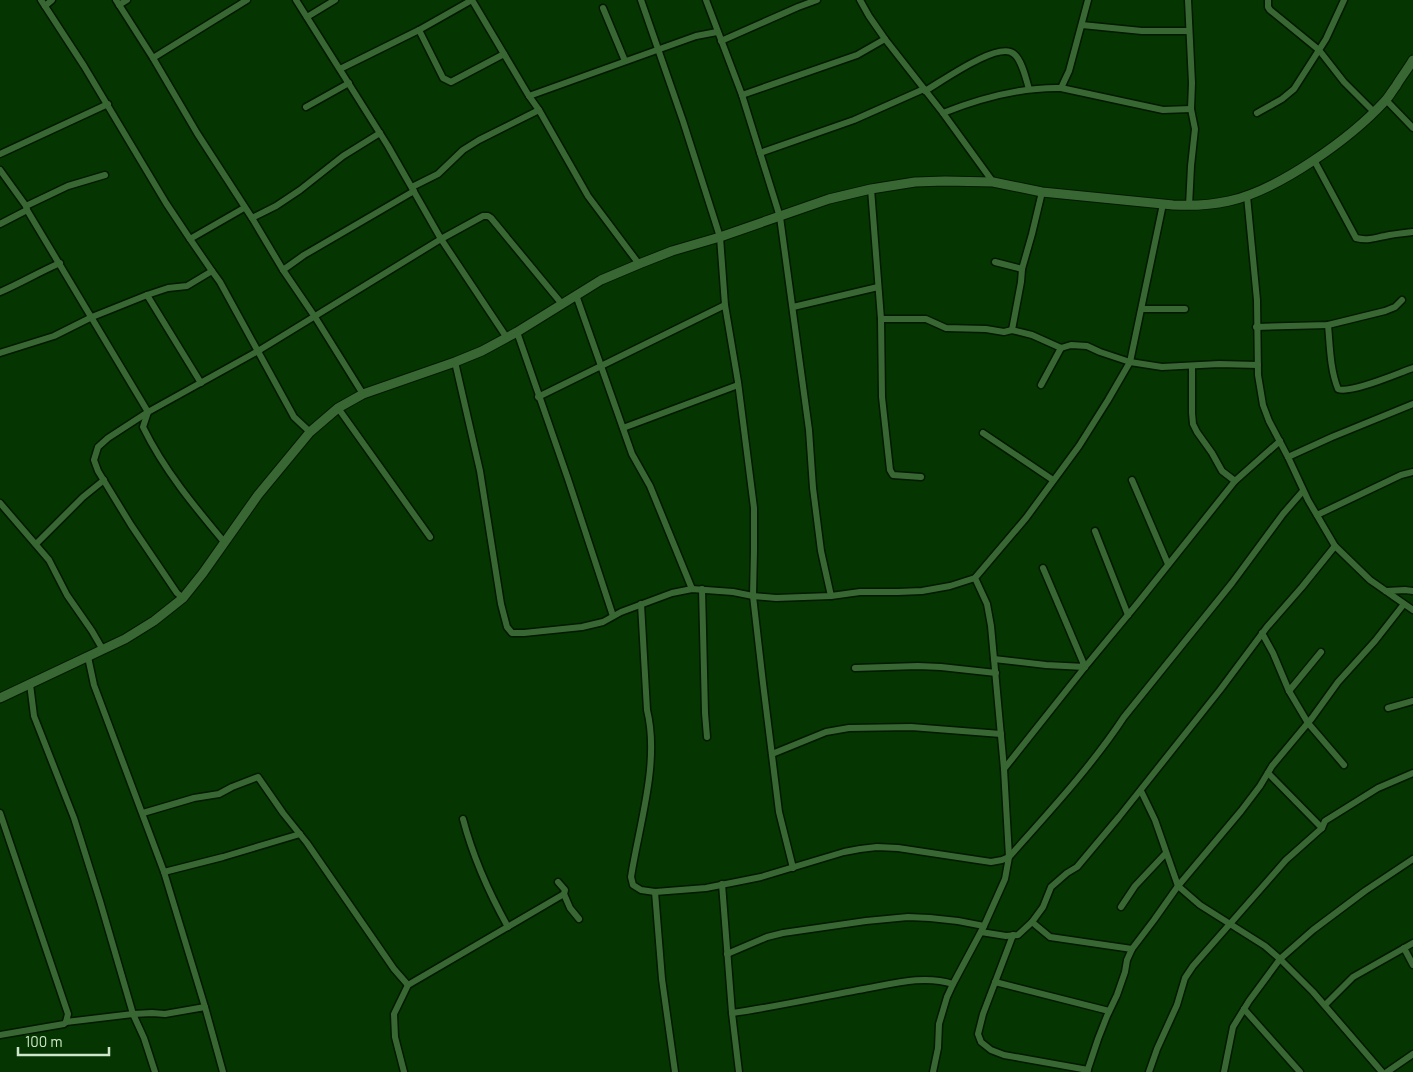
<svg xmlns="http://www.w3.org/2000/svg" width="1413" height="1072" font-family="Barlow,sans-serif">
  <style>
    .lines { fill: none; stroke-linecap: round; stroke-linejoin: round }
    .street-casing { stroke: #031901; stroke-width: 9 }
    .secondary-casing { stroke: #031901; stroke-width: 11 }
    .street { stroke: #396733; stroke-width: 6 }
    .secondary { stroke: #396733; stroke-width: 9 }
  </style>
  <rect width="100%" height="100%" fill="#053500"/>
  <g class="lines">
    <defs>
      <g id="street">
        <path d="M41,0L84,66L166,203L190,239"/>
        <path d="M116,0L153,58L197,133L252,218L283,270L315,317L363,394"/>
        <path d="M296,0L388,146L441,239L507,338"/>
        <path d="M472,0L529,96L539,110L588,196L639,264"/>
        <path d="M641,0L683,121L720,237L725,305L738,382L754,508V550L753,596L763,683L779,812L793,868"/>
        <path d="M706,0L742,95L780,217L809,430L813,488L821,551L831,596"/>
        <path d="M860,0L869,16L885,39L943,113L993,182"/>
        <path d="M1188,0L1192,83L1191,109L1195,129L1191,166L1189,206"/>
        <path d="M1344,0L1326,39L1319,50L1344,82L1374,112"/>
        <path d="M119,5L127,0"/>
        <path d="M45,6L52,0"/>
        <path d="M603,8L625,61"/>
        <path d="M307,17L335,0"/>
        <path d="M1082,25L1142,31H1189"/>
        <path d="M419,30L443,78L451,82L504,54"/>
        <path d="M721,41L798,7L817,0"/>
        <path d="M153,58L247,0"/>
        <path d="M340,69L419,30L472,0"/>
        <path d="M1061,88L1069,71L1088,0"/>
        <path d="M925,91C941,82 999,40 1014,54C1022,60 1026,79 1029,89"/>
        <path d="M742,95L857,55L885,39"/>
        <path d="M529,96L696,36L717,32"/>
        <path d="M1386,100L1413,128"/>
        <path d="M306,107L349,83"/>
        <path d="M943,113C981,98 1020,87 1061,88L1163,110L1191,109"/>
        <path d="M1257,113L1282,99L1294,89L1319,50L1270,10L1268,7V0"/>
        <path d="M760,153L854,120L924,89"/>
        <path d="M0,154L108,104"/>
        <path d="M1314,160L1356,238C1367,241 1374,238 1385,236C1394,234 1404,233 1413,232"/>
        <path d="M0,170L26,206L27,210L148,412L143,427C164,470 194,506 225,543"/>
        <path d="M412,187L438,174L463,150L479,140L539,110"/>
        <path d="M871,189L881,319L882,397L890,470L893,475L921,477"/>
        <path d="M1042,192L1032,234L1022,269L1021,282L1012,330L1032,335L1061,348L1071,345L1087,346L1100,352L1130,362L1162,367L1219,364L1258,365"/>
        <path d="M1247,196L1257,300L1258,375L1263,405L1269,421L1288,457L1308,500L1335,546L1370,580L1413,610"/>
        <path d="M26,206L68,186L105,175"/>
        <path d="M252,218L276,206L300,190L343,156L380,133"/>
        <path d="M0,224L27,210"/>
        <path d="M995,262L1022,269"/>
        <path d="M283,270L304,255L414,191"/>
        <path d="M212,271L190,239L244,208"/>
        <path d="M0,292C21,283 39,272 60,263"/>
        <path d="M147,295L201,383"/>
        <path d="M576,295L632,454L650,486L692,589"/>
        <path d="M793,307L878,287"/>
        <path d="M1142,309H1185"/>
        <path d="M881,319H926L946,328L986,329L1004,332L1012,330"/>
        <path d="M1328,325C1330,346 1330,369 1338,389C1351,394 1398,373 1413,368"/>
        <path d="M1256,327L1328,325L1385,311L1395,307L1402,300"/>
        <path d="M517,332L568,479L613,616"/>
        <path d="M0,353L54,336L92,317L147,295L168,288L187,286L212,271L220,282L294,417L310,432"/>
        <path d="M455,362L480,471L501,604L507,627L512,633H524L582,627L603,622L621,612L672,593L692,589L733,592L753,596L776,598L831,596L860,592H898L922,591L950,586L975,578"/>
        <path d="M1192,366V413L1193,424L1197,432L1212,453L1222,471L1235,481"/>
        <path d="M1041,385L1061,348"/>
        <path d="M538,397L725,305"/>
        <path d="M338,408L430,537"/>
        <path d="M623,428L738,385"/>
        <path d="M983,433L1053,480"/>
        <path d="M1288,457L1332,437L1413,404"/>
        <path d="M1132,480L1168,564"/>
        <path d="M0,503L49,560L67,595L92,631L103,650"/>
        <path d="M1317,515L1401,475L1413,472"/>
        <path d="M1095,531L1128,615"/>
        <path d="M36,544L83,497L104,480"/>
        <path d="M702,589L705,713L707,737"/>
        <path d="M1386,591L1405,590L1413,591"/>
        <path d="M183,598L177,593L131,525L98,471L94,460L98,447L108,438L148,412L258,351L441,239L483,216H488L491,218L562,304"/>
        <path d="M641,604L647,710C660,762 639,825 631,877L633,885L641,890L655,892L706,888L761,877L844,852L860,849L877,847L898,848L991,862L1002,860L1009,857C1049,812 1091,767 1124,717L1232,583L1283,514L1303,491"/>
        <path d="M1262,633L1273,653L1289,691L1308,723L1344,765"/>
        <path d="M88,657L94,685L164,872L205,1007"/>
        <path d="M994,659L1046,665L1085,667L1043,568"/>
        <path d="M855,668L918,666L941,667L996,673"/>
        <path d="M30,684L34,716L74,818L100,901L133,1014L144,1038L155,1072"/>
        <path d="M1289,691L1321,652"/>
        <path d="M1388,708L1413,701"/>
        <path d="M772,754L826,732L849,728L911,727L1001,734"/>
        <path d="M1004,769L991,626L987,604L975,578L1026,518L1079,446L1108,400L1130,362L1163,204"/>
        <path d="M1268,773L1322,828"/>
        <path d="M1141,791L1155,820L1178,886L1200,905L1265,946L1280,959L1313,992L1382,1072"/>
        <path d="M0,813L68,1014L66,1022L64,1024L0,1035"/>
        <path d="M143,813L194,798L219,794L232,787L258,777L283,813L307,843L394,969L408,985L564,894L570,908L579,919"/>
        <path d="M463,819C473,857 489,893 508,927"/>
        <path d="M164,872L223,857L300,834"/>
        <path d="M558,882L565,890L564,894"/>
        <path d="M722,884L732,1013L739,1072"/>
        <path d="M655,892L662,979L675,1072"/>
        <path d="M1121,907L1135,886L1166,853"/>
        <path d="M1032,922L1050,937L1132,949"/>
        <path d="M981,932L1006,936L1018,935L1032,922L1043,907L1051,887L1067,873L1077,867L1119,817L1220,690L1267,627L1302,587L1335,546"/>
        <path d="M1013,935L983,1014L978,1034L981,1042L991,1050L1004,1055L1088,1070"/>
        <path d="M1404,948L1413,965"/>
        <path d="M727,954L767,937L783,933L866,921L908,917L930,918L958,921L984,926"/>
        <path d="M995,982L1109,1011"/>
        <path d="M1325,1005L1353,977L1413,943"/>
        <path d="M1244,1009L1300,1072"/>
        <path d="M732,1013C774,1007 816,998 858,990C889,985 922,974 953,984"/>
        <path d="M66,1022L133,1014L152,1013L165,1014L205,1007L223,1072"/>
        <path d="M404,1072L395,1037L394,1014L408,985"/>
        <path d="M933,1072L938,1048L939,1024L947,997L953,984L984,926L1005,879L1009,857L1004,769L1085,667L1137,604L1235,481L1280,441"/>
        <path d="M1087,1072L1098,1039L1107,1016L1117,995L1125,972L1127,960L1132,949L1154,920L1178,886L1241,811L1260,786L1272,766L1312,718L1338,682L1375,641L1404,604"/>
        <path d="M1149,1072L1157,1049L1177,1005L1185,978L1193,966L1286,860L1322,828L1325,821L1378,788L1413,773"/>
        <path d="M1224,1072L1233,1027L1249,1001L1280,959L1313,930L1365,891L1413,859"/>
        <path d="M1387,1072L1413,1054"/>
      </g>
      <path id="secondary" d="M0,698L125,639L154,621L183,598L203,573L258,495L310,432L338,408L363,394L455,362L482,351L517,332L601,280L639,264L672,251L720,237L829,199L871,189L915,182L945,181L993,182L1042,192L1173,205C1192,206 1211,205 1229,201C1279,190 1351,138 1385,101C1389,97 1392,91 1396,86C1401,77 1408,69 1413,60"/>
    </defs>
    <use href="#street" class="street-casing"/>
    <use href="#secondary" class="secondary-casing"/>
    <use href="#street" class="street"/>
    <use href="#secondary" class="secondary"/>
  </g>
  <path d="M18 1047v8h91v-8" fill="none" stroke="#cee7ca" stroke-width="2.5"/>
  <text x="25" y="1047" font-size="15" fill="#cee7ca" stroke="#053500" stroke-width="4" paint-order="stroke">100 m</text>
</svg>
